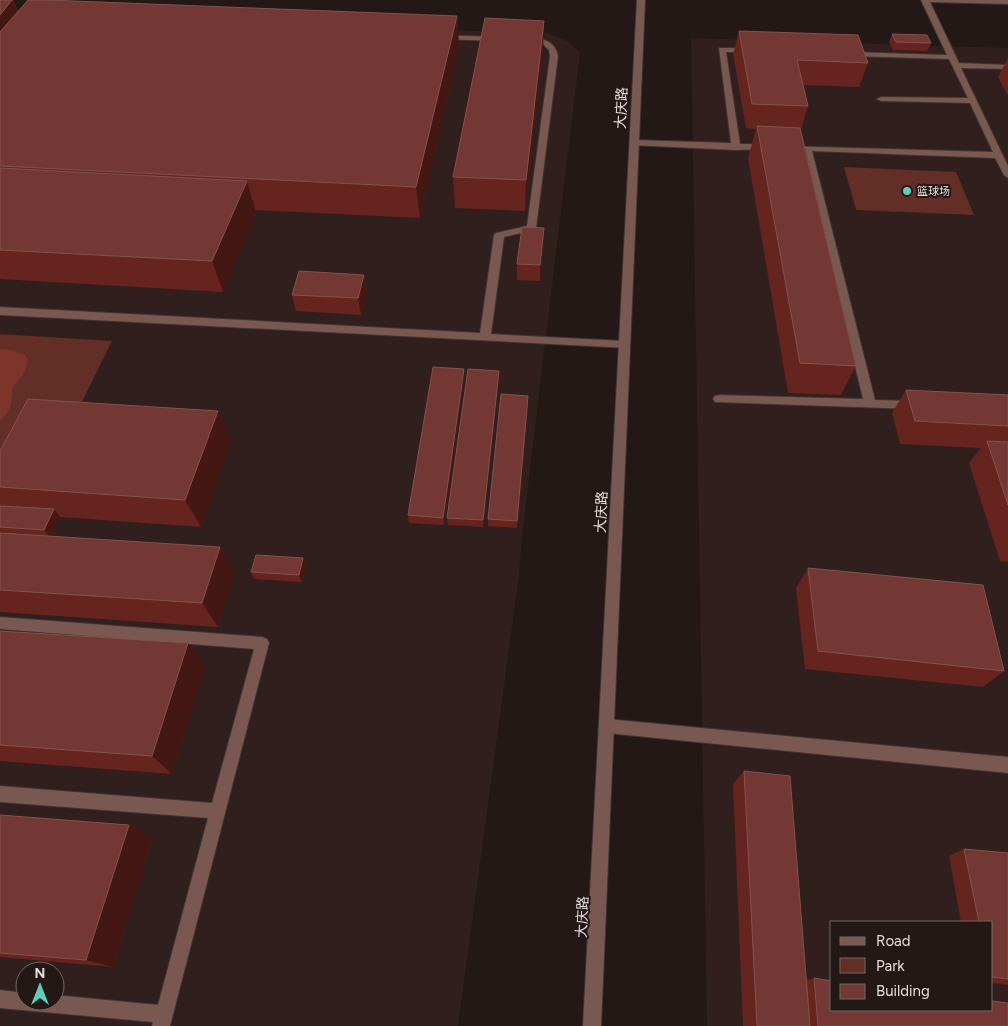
<svg xmlns="http://www.w3.org/2000/svg" width="1008" height="1026" font-family="Figtree,'Noto Sans SC',sans-serif">
  <style>
    .built { fill: #301f1c; fill-rule: evenodd }
    .green { fill: #622e26 }
    .water { fill: #7c342b }
    .lines { fill: none; stroke-linecap: round; stroke-linejoin: round }
    .service-casing { stroke: #3e3432; stroke-width: 2 }
    .tertiary-casing { stroke: #3e3432; stroke-width: 2 }
    .service { fill: #7a5852; fill-rule: evenodd }
    .tertiary { fill: #7a5852; fill-rule: evenodd }
    .wall { fill: #66241e }
    .shaded-wall { fill: #451712 }
    .building { fill: #733833; stroke: #85524d }
    .poi-dot { fill: #5dceb9; stroke: #231816; stroke-width: 2 }
    .labels { text-anchor: middle; stroke-width: 4; stroke-linejoin: round; paint-order: stroke }
    .far-poi-label { font-size: 11px; fill: #e6dddc; stroke: #231816; text-anchor: start }
    .street-label { font-size: 14px; fill: #e6dddc; stroke: #231816 }
  </style>
  <rect width="100%" height="100%" fill="#231816"/>
  <g class="built">
    <path d="M0,17L548,33L569,42L580,53L522,536L519,575L458,1026H0ZM25,971H55V1001H25Z"/>
    <path d="M691,38L1008,48V1026H707ZM832,922H992V1010H832Z"/>
  </g>
  <g class="green">
    <path d="M844,167L956,172L974,215L856,210Z"/>
    <path d="M0,334L112,341L70,426L0,522Z"/>
  </g>
  <path class="water" d="M0,349L12,350L25,355L28,361L23,375L13,386L11,405L6,415L0,420Z"/>
  <g class="lines">
    <defs>
      <g id="service">
        <path d="M921,0H929L959,63L1008,65V69L961,68L1008,166V178L1004,175L995,158L812,151L875,400L914,401L920,405L914,409L715,402L713,399L715,396L719,395L863,399L803,151L786,150V146L993,152L970,103L881,101L877,99L881,97L968,98L949,59L850,56L846,54L850,52L947,55Z"/>
        <path d="M438,35L496,37L500,39L496,41L441,39L437,37Z"/>
        <path d="M523,38C538,37 555,39 558,56L536,228L534,230L504,237L491,334L624,341L628,342L629,345L628,348L0,315V307L480,333L494,235L496,233L527,226L550,56L549,50L543,44L523,42Z"/>
        <path d="M719,48H750L754,50L750,52H726L740,144H767L771,147L770,149L736,150L631,145L630,143L634,140L731,143Z"/>
        <path d="M0,617L262,637L267,639L269,643L170,1026H152L153,1022L0,1008V990L25,993V1001H55V995L158,1005L208,818L0,802V786L212,803L254,649L0,629Z"/>
        <path d="M607,719L1008,757V773L607,733L602,731L600,726L602,721Z"/>
      </g>
      <g id="tertiary">
        <path d="M637,0H645L601,1026H583Z"/>
        <path d="M924,0H1008V4L928,2Z"/>
      </g>
    </defs>
    <use href="#service" class="service-casing"/>
    <use href="#tertiary" class="tertiary-casing"/>
    <use href="#service" class="service"/>
    <use href="#tertiary" class="tertiary"/>
  </g>
  <g class="wall">
    <path d="M0,0H13L18,11L457,16L459,47L420,218L255,210L256,212L223,292L0,279Z"/>
    <path d="M739,31L868,63L859,87L803,85L808,106L801,130L856,366L841,395L788,393L748,158L756,129L746,128L733,54Z"/>
    <path d="M892,34L931,43L927,51L893,50L889,42Z"/>
    <path d="M543,51L525,211L455,208L453,177Z"/>
    <path d="M1008,58V96L998,77Z"/>
    <path d="M544,228L540,281L517,280V264Z"/>
    <path d="M364,275L367,292L361,315L296,311L292,295Z"/>
    <path d="M464,369V377L444,525L409,523L408,515Z"/>
    <path d="M499,379L483,527L448,525L447,518Z"/>
    <path d="M906,390L1008,395V562L1000,561L969,463L981,448L900,444L892,413Z"/>
    <path d="M528,404L517,528L488,526V519Z"/>
    <path d="M231,440L201,527L60,517L51,536L220,547L234,573L218,627L0,612V451Z"/>
    <path d="M303,558L306,565L302,582L254,579L251,572Z"/>
    <path d="M808,568L1004,671L983,687L805,669L796,588Z"/>
    <path d="M0,631L205,666L172,774L0,761Z"/>
    <path d="M744,771L807,980L814,978L1008,1026H743L733,784Z"/>
    <path d="M0,815L129,825L152,839L113,967L0,957Z"/>
    <path d="M964,849L1008,853V985L992,983V922H961L949,856Z"/>
  </g>
  <g class="shaded-wall">
    <path d="M12,0L20,16L0,41V15Z"/>
    <path d="M457,16L459,47L420,218L416,187Z"/>
    <path d="M544,21L543,51L525,211L526,180Z"/>
    <path d="M247,181L256,212L223,292L212,261Z"/>
    <path d="M544,228L543,245L540,281V265Z"/>
    <path d="M364,275L367,292L361,315L358,298Z"/>
    <path d="M464,369V377L444,525L443,518Z"/>
    <path d="M499,371V379L483,527V520Z"/>
    <path d="M218,411L231,440L201,527L185,500Z"/>
    <path d="M54,509L60,517L50,538L44,530Z"/>
    <path d="M220,547L234,573L218,627L202,603Z"/>
    <path d="M303,558L306,565L302,582L299,575Z"/>
    <path d="M188,643L205,666L172,774L152,756Z"/>
    <path d="M129,825L152,839L113,967L86,960Z"/>
  </g>
  <g class="building">
    <path d="M0,0H12L0,15Z"/>
    <path d="M28,0H48L457,16L416,187L0,166V32Z"/>
    <path d="M485,18L544,21L526,180L453,177Z"/>
    <path d="M739,31L858,35L868,63L797,60L808,106L752,104Z"/>
    <path d="M892,34L927,35L931,43L896,42Z"/>
    <path d="M757,126L800,128L856,366L800,363Z"/>
    <path d="M0,168L247,181L212,261L0,250Z"/>
    <path d="M522,227L544,228L540,265L517,264Z"/>
    <path d="M299,271L364,275L358,298L292,295Z"/>
    <path d="M433,367L464,369L443,518L408,515Z"/>
    <path d="M468,369L499,371L483,520L447,518Z"/>
    <path d="M906,390L1008,395V426L915,421Z"/>
    <path d="M501,394L528,396L517,521L488,519Z"/>
    <path d="M28,399L218,411L185,500L0,487V451Z"/>
    <path d="M987,441L1008,442V505Z"/>
    <path d="M0,506L54,509L44,530L0,527Z"/>
    <path d="M0,533L220,547L202,603L0,590Z"/>
    <path d="M256,555L303,558L299,575L251,572Z"/>
    <path d="M808,568L983,585L1004,671L818,651Z"/>
    <path d="M0,631L188,643L152,756L0,745Z"/>
    <path d="M744,771L790,776L810,1026H757Z"/>
    <path d="M0,815L129,825L86,960L0,953Z"/>
    <path d="M964,849L1008,853V979L992,977V922H979Z"/>
    <path d="M814,978L832,981V1010H992V1001L1008,1003V1026H818Z"/>
  </g>
  <circle class="poi-dot" cx="907" cy="191" r="5"/>
  <g class="labels">
    <g class="far-poi-label">
      <text x="917" y="195">篮球场</text>
    </g>
    <g class="street-label">
      <text transform="translate(621 108) rotate(-87)" y="5">大庆路</text>
      <text transform="translate(601 512) rotate(-87)" y="5">大庆路</text>
      <text transform="translate(582 917) rotate(-87)" y="5">大庆路</text>
    </g>
  </g>
  <rect x="830" y="921" width="162" height="90" fill="#231816" stroke="#716765"/>
  <rect x="840" y="937" width="25" height="8" fill="#7a5852" stroke="#716765"/>
  <text x="876" y="946" font-size="15" fill="#e6dddc">Road</text>
  <rect x="840" y="958" width="25" height="15" fill="#622e26" stroke="#716765"/>
  <text x="876" y="971" font-size="15" fill="#e6dddc">Park</text>
  <rect x="840" y="984" width="25" height="15" fill="#733833" stroke="#716765"/>
  <text x="876" y="996" font-size="15" fill="#e6dddc">Building</text>
  <g transform="translate(40 986)"><circle r="24" fill="#231816" stroke="#716765"/>
  <path d="M0-4L9 19L0 12L-9 19Z" fill="#5dceb9"/>
  <text y="-8" font-size="14" font-weight="bold" text-anchor="middle" fill="#e6dddc">N</text>
  </g>
</svg>
